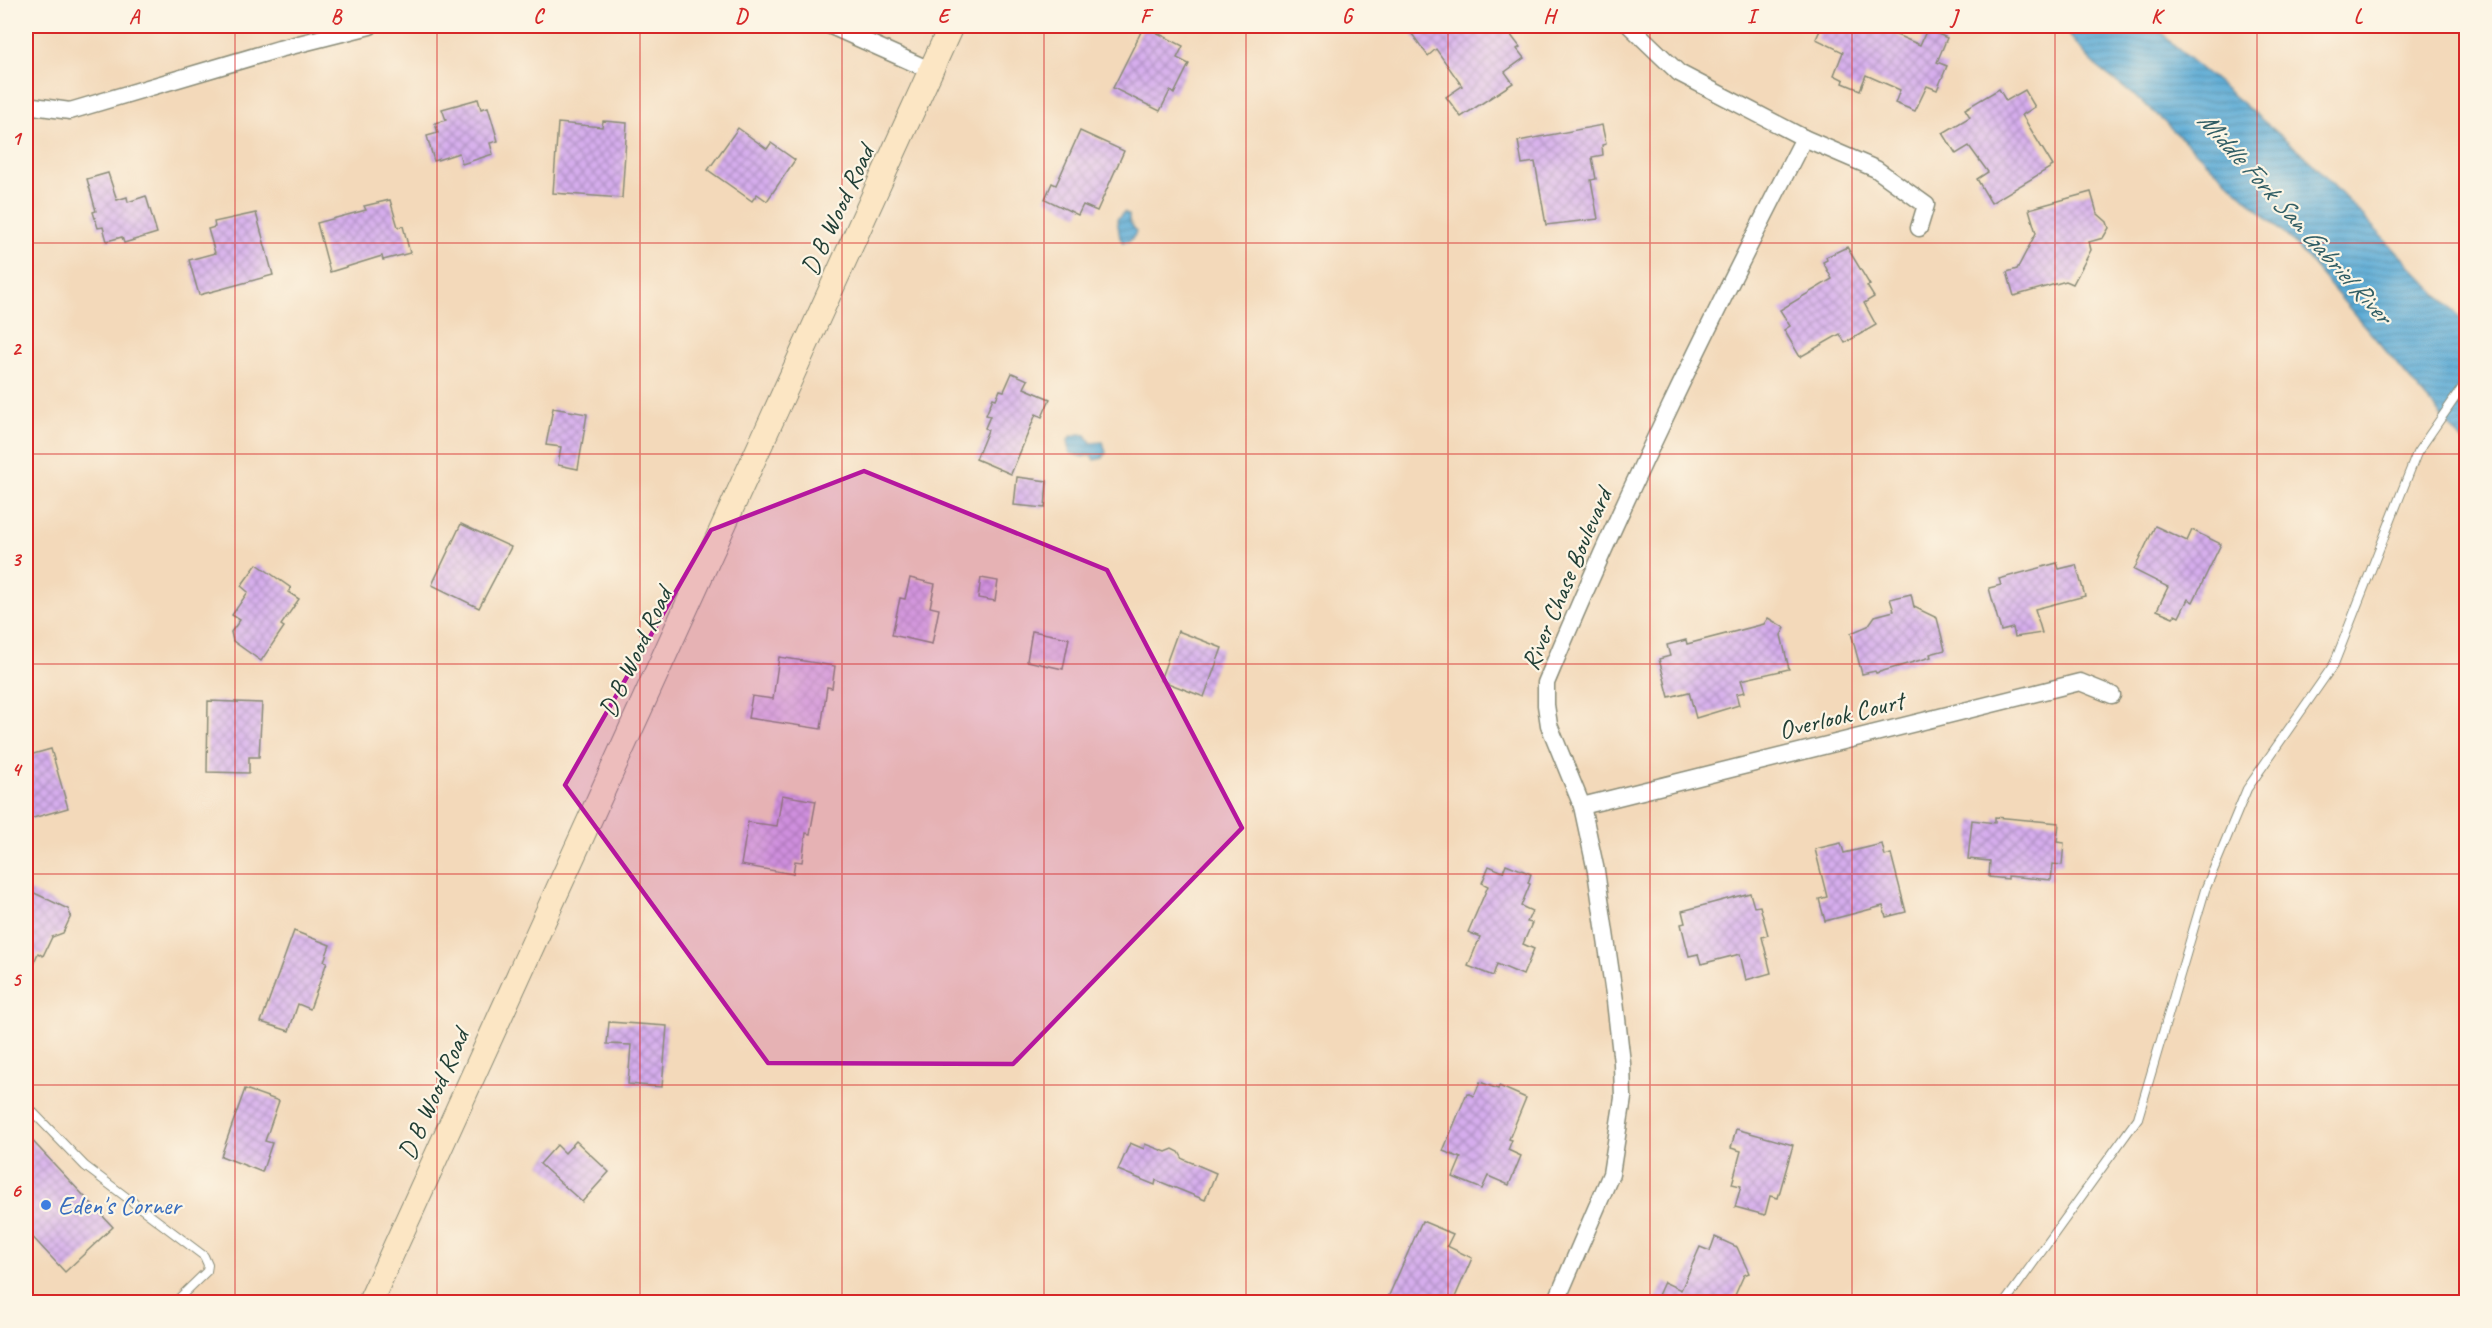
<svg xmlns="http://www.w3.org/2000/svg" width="2492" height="1328" font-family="Caveat,sans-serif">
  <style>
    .water { fill: url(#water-rules); stroke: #3d7485; stroke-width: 1.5 }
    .building { fill: url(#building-cross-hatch) }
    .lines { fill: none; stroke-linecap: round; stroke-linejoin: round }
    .lane-casing { stroke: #898b77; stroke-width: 10 }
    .street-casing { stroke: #898b77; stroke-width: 19 }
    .secondary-casing { stroke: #898b77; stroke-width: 26 }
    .lane { stroke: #fff; stroke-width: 8 }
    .street { stroke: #fff; stroke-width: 16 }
    .secondary { stroke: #fce6c4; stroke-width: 24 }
    .marked { fill: #b5179e; fill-opacity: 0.2; stroke: #b5179e; stroke-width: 4.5; stroke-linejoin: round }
    .grid { fill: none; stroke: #d62828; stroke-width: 1.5; stroke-opacity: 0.55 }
    .shop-dot { fill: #3f7fe0; stroke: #fcf5e5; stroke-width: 2 }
    .labels { text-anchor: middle; stroke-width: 4.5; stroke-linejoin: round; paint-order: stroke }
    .street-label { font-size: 26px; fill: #1f3d34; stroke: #fcf5e5 }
    .shop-label { font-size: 26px; fill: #366cbe; stroke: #fcf5e5; text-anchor: start }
    .water-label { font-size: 27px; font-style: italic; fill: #315e65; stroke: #fcf5e5 }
    .neatline { fill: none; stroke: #d62828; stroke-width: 2 }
    .grid-label { font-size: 20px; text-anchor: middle; font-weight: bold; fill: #d62828 }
  </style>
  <defs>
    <pattern id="water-rules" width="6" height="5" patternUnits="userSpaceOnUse" patternTransform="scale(1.5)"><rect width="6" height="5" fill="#5babd6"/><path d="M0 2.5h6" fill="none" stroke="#4b8cae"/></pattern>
    <pattern id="building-cross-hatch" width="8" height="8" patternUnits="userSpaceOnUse" patternTransform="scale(1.5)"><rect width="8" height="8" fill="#d6aded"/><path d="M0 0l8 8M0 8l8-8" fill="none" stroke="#ad8ec1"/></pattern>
  </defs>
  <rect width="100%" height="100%" fill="#fcf5e5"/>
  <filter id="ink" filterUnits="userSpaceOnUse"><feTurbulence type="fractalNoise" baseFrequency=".0167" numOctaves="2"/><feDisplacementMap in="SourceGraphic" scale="12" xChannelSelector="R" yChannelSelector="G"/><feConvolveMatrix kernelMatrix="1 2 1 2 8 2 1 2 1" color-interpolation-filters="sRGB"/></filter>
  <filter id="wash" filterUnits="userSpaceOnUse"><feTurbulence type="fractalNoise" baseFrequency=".008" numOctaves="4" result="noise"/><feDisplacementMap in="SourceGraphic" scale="24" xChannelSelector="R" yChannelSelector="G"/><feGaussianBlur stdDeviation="1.35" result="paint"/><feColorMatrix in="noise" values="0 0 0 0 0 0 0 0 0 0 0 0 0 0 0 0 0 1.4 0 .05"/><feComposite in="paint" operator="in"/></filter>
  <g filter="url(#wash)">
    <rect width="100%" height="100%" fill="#f3d9ba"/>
    <g class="water">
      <path d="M2061,26H2156L2173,45L2305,156L2466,324V445L2293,242L2147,106L2095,65Z"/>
      <path d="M1124,212L1129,215V221L1136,231C1135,237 1130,242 1123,242L1120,238L1117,219Z"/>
      <path d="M1079,434L1086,435L1091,443L1103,442L1106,453L1103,458L1094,460L1091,455L1082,457L1070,453L1068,440L1072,436Z"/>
    </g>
    <g id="blocks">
      <g class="building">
        <path d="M1144,26L1183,46L1177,58L1189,64L1174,94L1170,91L1160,111L1113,88Z"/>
        <path d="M1410,26H1504L1520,47L1517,49L1524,58L1505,72L1513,83L1461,117L1446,97L1462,86L1436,49L1428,56L1412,34L1415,32Z"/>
        <path d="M1822,26H1889L1887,31L1920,45L1927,29L1947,38L1937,62L1947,66L1937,90L1927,86L1915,111L1895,103L1900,90L1866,75L1860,90L1843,83L1844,80L1834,75L1843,52L1816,39Z"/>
        <path d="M1999,89L2006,101L2025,90L2035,107L2022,115L2053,166L1991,203L1977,179L1988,172L1969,146L1956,154L1943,133L1970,117L1965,109Z"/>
        <path d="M478,99L481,109L488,107L498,141L490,143L493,154L462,164L459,153L434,161L427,136L438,133L435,123L446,120L442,109Z"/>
        <path d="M603,121L627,123L622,198L553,193L558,123L602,127Z"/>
        <path d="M1602,125L1606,144L1602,145L1603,155L1592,157L1596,179L1591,180L1598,219L1546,225L1535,162L1522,164L1518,141Z"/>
        <path d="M738,128L767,149L771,143L795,160L767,201L757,194L752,201L708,170Z"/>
        <path d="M1080,131L1124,151L1097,211L1083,205L1078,215L1045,199L1052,183L1056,185Z"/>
        <path d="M108,173L117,200L127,197L128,202L146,196L157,233L124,243L122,237L107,241L103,227L98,228L93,212L96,211L87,179Z"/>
        <path d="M2091,192L2097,213L2107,222L2109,228L2103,238L2089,242L2091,250L2073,284L2066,281L2014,296L2007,272L2017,269L2036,233L2029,209Z"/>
        <path d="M390,200L398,227L403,226L410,253L383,260L382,256L330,272L317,223L366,210L364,206Z"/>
        <path d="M256,213L273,275L199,295L189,260L215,253L208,229L215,227L214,222Z"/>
        <path d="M1847,247L1870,285L1867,286L1874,297L1864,303L1876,325L1845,343L1840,334L1800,357L1784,330L1790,326L1780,310L1832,279L1823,262L1827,260L1826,257Z"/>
        <path d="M1012,373L1028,380L1024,388L1050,399L1042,417L1036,414L1011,474L976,459L988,430L985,428L990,416L986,415L993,398L996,399L1000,390L1004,391Z"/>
        <path d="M553,408L587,414L578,469L558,465L561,447L546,445Z"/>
        <path d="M1017,477L1047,481L1045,508L1014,505Z"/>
        <path d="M461,524L511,547L479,608L432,585Z"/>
        <path d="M2155,526L2187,541L2192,530L2221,544L2193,602L2188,599L2179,617L2175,615L2173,617L2157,610L2168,587L2134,570Z"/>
        <path d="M2057,563L2059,569L2076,565L2085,596L2035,609L2042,633L2015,637L2013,628L2001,631L1989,588L2001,585L1999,579Z"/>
        <path d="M257,564L291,588L288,592L299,599L281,625L284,627L261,661L233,641L231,632L240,620L232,615L248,592L241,586Z"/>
        <path d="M910,578L935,584L930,607L939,609L932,644L892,635L900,598L905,599Z"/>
        <path d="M981,578L998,581L995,601L978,598Z"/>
        <path d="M1911,594L1914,607L1937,618L1945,650L1930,654L1931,657L1876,673L1875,671L1862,674L1851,633L1868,626L1875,616L1894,611L1890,599Z"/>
        <path d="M1768,618L1785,628L1781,635L1789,669L1741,680L1745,692L1736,694L1739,705L1696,718L1689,692L1669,697L1659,659L1670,656L1667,645L1686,640L1687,644L1764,624Z"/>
        <path d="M1032,631L1069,638L1063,669L1027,661Z"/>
        <path d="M1178,631L1222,648L1204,697L1160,680Z"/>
        <path d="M779,657L835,666L832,688L827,687L821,729L748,718L752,696L773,699Z"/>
        <path d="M208,701L262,703L259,757H249V773L207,772Z"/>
        <path d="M51,749L68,808L26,820V756Z"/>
        <path d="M782,795L816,801L810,834L806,833L802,862L795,861L793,874L741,865L748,822L777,826Z"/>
        <path d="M1995,817L2059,823L2057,842L2064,843L2062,865L2053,864L2051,880L2008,876V879L1989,877L1990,861L1968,859L1972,820L1995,823Z"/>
        <path d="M1841,843L1844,853L1882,844L1885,856L1891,854L1906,912L1886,917L1883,906L1825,921L1819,899L1827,897L1815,849Z"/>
        <path d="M1506,864L1531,874L1528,883L1530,884L1521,906L1532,911L1527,922L1532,923L1523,944L1534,949L1523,975L1497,964L1493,976L1468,966L1480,937L1468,932L1488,886L1482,883L1489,866L1503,872Z"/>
        <path d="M26,889L68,909L71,916L63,933L52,937L43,956L38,953L26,981Z"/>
        <path d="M1750,893L1754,907L1760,906L1768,935L1762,937L1771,973L1746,980L1740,954L1701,964L1698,954L1689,956L1681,924L1685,923L1682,911Z"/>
        <path d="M294,931L330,945L324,961L327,962L310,1009L298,1004L289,1031L261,1022Z"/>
        <path d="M609,1022L667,1026L662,1087L628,1084L631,1045L607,1044Z"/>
        <path d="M1480,1082L1498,1089L1499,1086L1526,1098L1509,1139L1512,1140L1508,1150L1521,1156L1509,1185L1488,1176L1482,1189L1453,1177L1461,1158L1443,1151L1467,1093L1474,1096Z"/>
        <path d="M245,1089L279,1101L265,1141L272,1143L262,1172L221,1156Z"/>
        <path d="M1736,1129L1793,1145L1778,1198L1770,1196L1765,1215L1735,1207L1741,1186L1732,1184L1741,1151L1731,1148Z"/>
        <path d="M26,1134L113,1227L65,1272L26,1230Z"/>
        <path d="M576,1141L609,1172L582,1202L540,1164L557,1145L565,1153Z"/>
        <path d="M1130,1143L1144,1149L1145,1144L1166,1152L1173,1149L1179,1152L1183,1159L1216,1173L1205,1200L1156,1180L1155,1185L1118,1170Z"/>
        <path d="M1422,1221L1453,1234L1447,1246L1472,1258L1453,1302H1386Z"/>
        <path d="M1715,1237L1737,1247L1749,1273L1744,1275L1732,1302H1655L1664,1282L1681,1290L1700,1247L1710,1251Z"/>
      </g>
    </g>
  </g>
  <g filter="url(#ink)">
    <use href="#blocks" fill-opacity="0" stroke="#898b77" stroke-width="1.5"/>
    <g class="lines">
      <defs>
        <g id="lane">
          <path d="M26,1105L85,1166L204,1256L208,1265L207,1271L175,1302"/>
          <path d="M2005,1302L2138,1118L2205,890L2247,789L2334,664L2417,453L2466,382"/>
        </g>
        <g id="street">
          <path d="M831,26L932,71"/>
          <path d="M1630,26L1679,73L1804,138L1876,169L1926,205L1919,228"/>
          <path d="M26,105L70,111L279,49L370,26"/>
          <path d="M1582,806L2080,682L2112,695"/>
          <path d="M1556,1302L1611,1174L1623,1098L1622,1063L1615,1001L1596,871L1582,806L1549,725L1546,705V683C1623,498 1712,317 1804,138"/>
        </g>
        <path id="secondary" d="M370,1302L951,26"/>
      </defs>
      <use href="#lane" class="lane-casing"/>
      <use href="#street" class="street-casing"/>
      <use href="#secondary" class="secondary-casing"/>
      <use href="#lane" class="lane"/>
      <use href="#street" class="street"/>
      <use href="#secondary" class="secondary"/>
    </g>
  </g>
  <path class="marked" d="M864,471L1107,570L1242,828L1013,1064L768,1063L565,785L711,530Z"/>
  <path class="grid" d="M235,26V1302M437,26V1302M640,26V1302M842,26V1302M1044,26V1302M1246,26V1302M1448,26V1302M1650,26V1302M1852,26V1302M2055,26V1302M2257,26V1302M26,243H2466M26,454H2466M26,664H2466M26,874H2466M26,1085H2466"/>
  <circle class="shop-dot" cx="46" cy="1205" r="6"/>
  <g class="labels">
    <g class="street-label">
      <text transform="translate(837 210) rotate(-65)" y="9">D B Wood Road</text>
      <text transform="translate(1566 579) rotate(-67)" y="9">River Chase Boulevard</text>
      <text transform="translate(635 652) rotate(-65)" y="9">D B Wood Road</text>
      <text transform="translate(1841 715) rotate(-14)" y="9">Overlook Court</text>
      <text transform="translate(433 1094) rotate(-66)" y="9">D B Wood Road</text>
    </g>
    <g class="shop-label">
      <text x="58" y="1214">Eden's Corner</text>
    </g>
    <g class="water-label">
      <text transform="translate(2295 217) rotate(48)" y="9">Middle Fork San Gabriel River</text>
    </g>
  </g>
  <rect width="2492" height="1328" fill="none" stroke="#fcf5e5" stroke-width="66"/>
  <rect x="33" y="33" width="2426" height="1262" class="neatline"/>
  <g class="grid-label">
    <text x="134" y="23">A</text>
    <text x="336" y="23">B</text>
    <text x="538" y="23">C</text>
    <text x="741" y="23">D</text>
    <text x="943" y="23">E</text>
    <text x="1145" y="23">F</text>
    <text x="1347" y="23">G</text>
    <text x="1549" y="23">H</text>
    <text x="1751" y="23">I</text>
    <text x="1954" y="23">J</text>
    <text x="2156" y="23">K</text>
    <text x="2358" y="23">L</text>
    <text x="16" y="145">1</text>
    <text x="16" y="355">2</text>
    <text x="16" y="566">3</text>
    <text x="16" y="776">4</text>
    <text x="16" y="986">5</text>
    <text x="16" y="1197">6</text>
  </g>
</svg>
